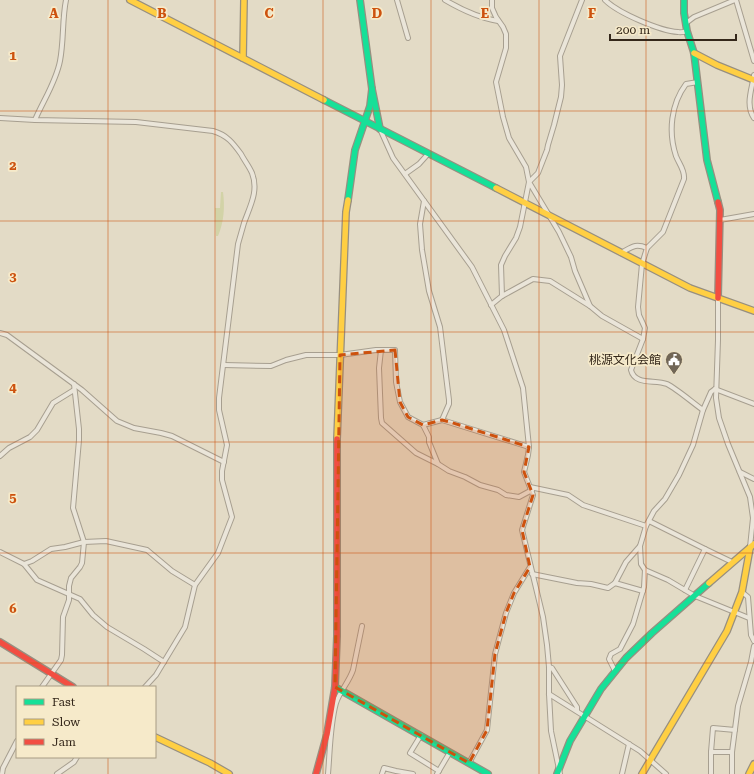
<svg xmlns="http://www.w3.org/2000/svg" width="754" height="774" font-family="'Roboto Serif','Noto Sans JP',serif">
  <style>
    .green { fill: #d2d3a7 }
    .lines { fill: none; stroke-linecap: round; stroke-linejoin: round }
    .street-casing { stroke: #a79f90; stroke-width: 6 }
    .fast-casing { stroke: #978f80; stroke-width: 8 }
    .slow-casing { stroke: #978f80; stroke-width: 8 }
    .jam-casing { stroke: #978f80; stroke-width: 8 }
    .street { stroke: #eae5d9; stroke-width: 4 }
    .fast { stroke: #16e098; stroke-width: 5.5 }
    .slow { stroke: #ffcf43; stroke-width: 5.5 }
    .jam { stroke: #f24e42; stroke-width: 5.5 }
    .marked { fill: #cd520e; fill-opacity: 0.2; stroke: #cd520e; stroke-width: 3; stroke-dasharray: 8 5; stroke-linejoin: round }
    .grid { fill: none; stroke: #cd520e; stroke-width: 1; stroke-opacity: 0.55 }
    .labels { text-anchor: middle; stroke-width: 3.5; stroke-linejoin: round; paint-order: stroke }
    .poi-label { font-size: 12px; fill: #34271a; stroke: #f6eaca; text-anchor: end }
    .grid-label { font-size: 13px; text-anchor: middle; font-weight: bold; fill: #cd520e; stroke: #f6eaca; stroke-width: 3.5; stroke-linejoin: round; paint-order: stroke }
  </style>
  <rect width="100%" height="100%" fill="#e3dbc6"/>
  <path class="green" d="M221,192H223C225,207 224,222 218,236H216L215,208H220Z"/>
  <g class="lines">
    <defs>
      <g id="street">
        <path d="M397,0L408,38"/>
        <path d="M445,0C462,10 479,18 498,21"/>
        <path d="M492,0V8L496,17L503,27L506,34V48L496,82L503,117L509,138L526,167L529,182L559,232L571,257L575,271L590,306L602,316L643,339"/>
        <path d="M605,0C618,13 660,31 678,32C681,33 684,32 687,31"/>
        <path d="M736,0L754,61"/>
        <path d="M686,23L694,17L735,0"/>
        <path d="M754,75C752,89 745,105 754,118"/>
        <path d="M698,82L686,84C671,104 668,132 676,156C679,164 685,170 684,179L663,232L647,248L642,264L638,307L639,315L645,328L643,339L631,370C635,386 655,379 667,384C677,389 693,403 703,410"/>
        <path d="M0,118L35,120L136,122L213,131C227,135 233,143 241,154C244,160 249,166 252,173C259,191 250,206 244,223C242,230 240,237 238,244L219,398V410L227,445L222,471V480L232,517L218,553L195,585L185,627L156,675L145,687"/>
        <path d="M35,120C43,101 56,82 60,61C64,40 62,20 66,0"/>
        <path d="M380,129L393,158L472,267L504,330L523,388L529,447L528,455L524,472L533,495L522,530L543,617L547,645L549,667V694L551,731L560,774"/>
        <path d="M405,174L419,164L428,154"/>
        <path d="M424,201L420,224L422,250L429,291L440,327L449,400V404L442,420"/>
        <path d="M720,220L754,214"/>
        <path d="M621,253C632,247 635,243 647,248"/>
        <path d="M502,296L501,265L505,256L516,238L520,227L529,182L538,173L547,150L548,145L554,125L561,97L562,85L560,56L582,0"/>
        <path d="M718,298V340L716,398L719,418L728,444L750,497L753,518L750,547"/>
        <path d="M491,305L502,296L533,279L550,281L590,306"/>
        <path d="M0,333L7,335L82,390L117,421L134,428L161,433L172,436L224,462"/>
        <path d="M381,350L379,368L381,418L382,423L416,453L438,464"/>
        <path d="M224,365L271,366L286,360L306,355H340L376,350H395L396,382L400,402L408,417L423,425L429,437V442L438,464L449,471L465,477L480,485L498,490L506,495L519,497L532,490"/>
        <path d="M715,389L711,392L703,410L693,445L679,475L665,499L654,511L646,526L640,546L641,564L645,570L668,580L695,596L749,618"/>
        <path d="M715,389L754,404"/>
        <path d="M423,425L442,420L529,447"/>
        <path d="M0,456L9,448L30,437L37,430L53,403L74,390"/>
        <path d="M740,472L754,479"/>
        <path d="M530,487L568,495L583,505L646,526"/>
        <path d="M649,521L705,549L685,590"/>
        <path d="M705,549L732,562"/>
        <path d="M0,552L24,564L37,580L80,599L93,615L107,627L144,649L164,662"/>
        <path d="M24,564L32,561L51,549L65,547L84,542L106,541L147,550L172,571L195,585"/>
        <path d="M532,574L577,583L591,584L608,588L615,583L643,591"/>
        <path d="M615,583L626,562L640,546"/>
        <path d="M742,592L748,597L751,635L754,641"/>
        <path d="M549,667L552,668L577,707V711"/>
        <path d="M615,671L609,659L611,654L620,649L633,624L644,587L645,570"/>
        <path d="M42,687L61,660L62,655L63,617L69,600V586L71,578L80,567L82,563L84,542L73,508L79,440V429L74,384"/>
        <path d="M549,694L640,751L666,774"/>
        <path d="M421,735L410,753L439,771"/>
        <path d="M711,752H732"/>
        <path d="M469,763L487,730L495,654L506,613L514,593L530,567"/>
        <path d="M2,774L3,768L17,741"/>
        <path d="M57,774L74,762L77,757"/>
        <path d="M328,774C330,751 330,725 336,703C340,691 349,682 353,670L362,626"/>
        <path d="M382,774L384,768L396,771L413,774"/>
        <path d="M437,774L450,752"/>
        <path d="M622,774L629,744"/>
        <path d="M711,774V752L713,728L735,730"/>
        <path d="M732,774V752L738,706L751,662L754,646"/>
      </g>
      <g id="fast">
        <path d="M360,0L372,89L380,129"/>
        <path d="M684,0V13L687,31L694,53L707,160L718,202"/>
        <path d="M324,100L496,188"/>
        <path d="M348,200L355,150L370,106L372,89"/>
        <path d="M335,687L488,774"/>
        <path d="M557,774L570,741L601,689L626,658L652,633L709,583"/>
      </g>
      <g id="slow">
        <path d="M130,0L324,100"/>
        <path d="M694,53L717,65L754,80"/>
        <path d="M243,58L244,0"/>
        <path d="M496,188L690,288L754,311"/>
        <path d="M337,439L346,212L348,200"/>
        <path d="M709,583L754,544"/>
        <path d="M155,737L210,763L229,774"/>
        <path d="M642,774L727,631L742,592L750,548"/>
        <path d="M749,774L754,764"/>
      </g>
      <g id="jam">
        <path d="M718,298L720,210L718,202"/>
        <path d="M0,642L73,687"/>
        <path d="M316,774L327,734L335,687L337,636V439"/>
      </g>
    </defs>
    <use href="#street" class="street-casing"/>
    <use href="#fast" class="fast-casing"/>
    <use href="#slow" class="slow-casing"/>
    <use href="#jam" class="jam-casing"/>
    <use href="#street" class="street"/>
    <use href="#fast" class="fast"/>
    <use href="#slow" class="slow"/>
    <use href="#jam" class="jam"/>
  </g>
  <path class="marked" d="M395,350L400,402L408,417L423,425L442,420L450,422L529,447L524,472L533,495L522,530L530,567L514,593L506,613L495,654L487,730L469,763L335,687L340,355Z"/>
  <path class="grid" d="M108,0V687M215,0V774M323,0V774M431,0V774M539,0V774M646,0V774M0,111H754M0,221H754M0,332H754M0,442H754M0,553H754M0,663H754M108,757V774"/>
  <defs>
    <symbol id="civic-pin" viewBox="-11 -11 22 30"><path d="M0 17L-7.5 6A9.5 9.5 0 1 1 7.5 6Z" fill="#716656" stroke="#f6eaca"/><path d="M-.6-6.5H3V-4.5H.6V-3L4-1V1h2V6H-6V1h2V-1L-.6-3ZM-1.2 2.5V6h2.4V2.5Z" fill="#fff"/></symbol>
  </defs>
  <g fill-rule="evenodd">
    <use href="#civic-pin" x="664" y="350" width="20" height="27"/>
  </g>
  <g class="labels">
    <g class="poi-label">
      <text x="661" y="364">桃源文化会館</text>
    </g>
  </g>
  <g class="grid-label">
    <text x="54" y="18">A</text>
    <text x="162" y="18">B</text>
    <text x="269" y="18">C</text>
    <text x="377" y="18">D</text>
    <text x="485" y="18">E</text>
    <text x="592" y="18">F</text>
    <text x="13" y="60">1</text>
    <text x="13" y="170">2</text>
    <text x="13" y="281">3</text>
    <text x="13" y="392">4</text>
    <text x="13" y="502">5</text>
    <text x="13" y="613">6</text>
  </g>
  <rect x="16" y="686" width="140" height="72" fill="#f6eaca" stroke="#a89c84"/>
  <rect x="24" y="699" width="20" height="6" fill="#16e098" stroke="#a89c84"/>
  <text x="52" y="706" font-size="12" fill="#34271a">Fast</text>
  <rect x="24" y="719" width="20" height="6" fill="#ffcf43" stroke="#a89c84"/>
  <text x="52" y="726" font-size="12" fill="#34271a">Slow</text>
  <rect x="24" y="739" width="20" height="6" fill="#f24e42" stroke="#a89c84"/>
  <text x="52" y="746" font-size="12" fill="#34271a">Jam</text>
  <path d="M610 34v6h126v-6" fill="none" stroke="#34271a" stroke-width="2"/>
  <text x="616" y="34" font-size="12" fill="#34271a" stroke="#f6eaca" stroke-width="3" paint-order="stroke">200 m</text>
</svg>
